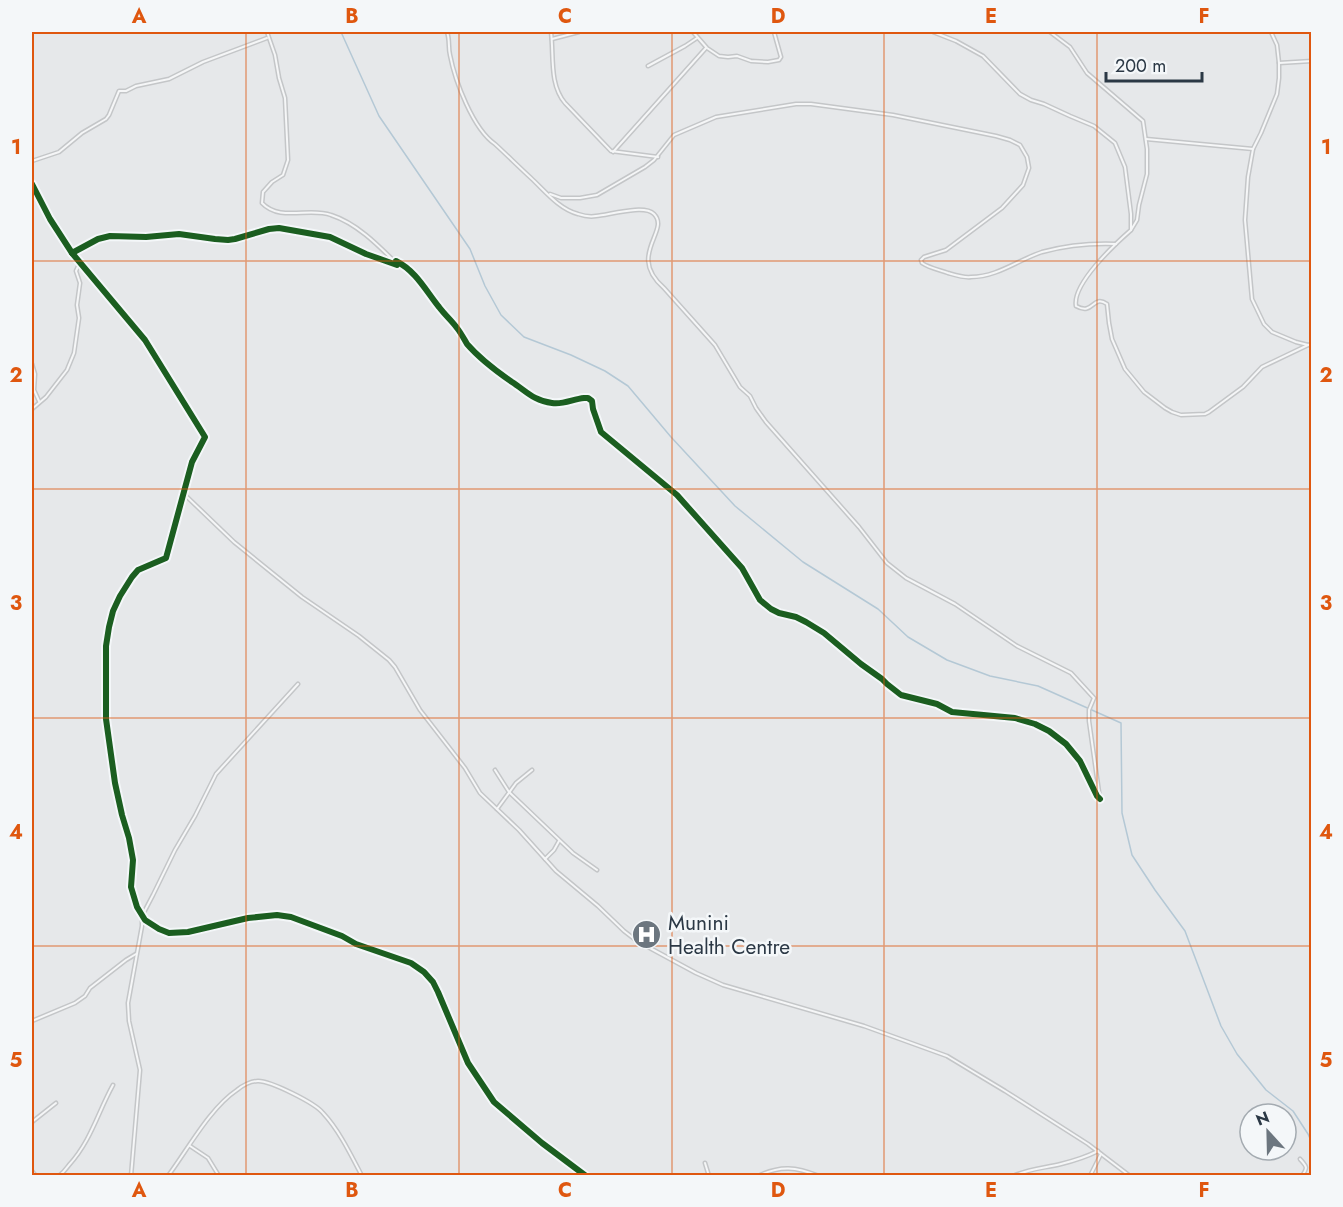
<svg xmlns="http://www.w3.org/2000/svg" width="1343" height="1207" font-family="Jost,sans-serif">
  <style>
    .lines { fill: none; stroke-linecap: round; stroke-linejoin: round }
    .stream { stroke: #b4c8d5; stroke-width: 1.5 }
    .minor-casing { stroke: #c4c6c8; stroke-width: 5 }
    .minor { stroke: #f5f6f7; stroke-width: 2 }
    .cycleway-casing { stroke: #f4f7f9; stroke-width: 10 }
    .cycleway { stroke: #1b5e20; stroke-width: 6 }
    .grid { fill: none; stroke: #df570f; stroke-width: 1.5; stroke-opacity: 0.55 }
    .labels { text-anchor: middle; stroke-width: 5; stroke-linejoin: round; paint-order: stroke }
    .poi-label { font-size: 21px; fill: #2b3845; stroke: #f4f7f9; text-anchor: start }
    .neatline { fill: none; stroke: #df570f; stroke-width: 2 }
    .grid-label { font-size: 20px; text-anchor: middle; font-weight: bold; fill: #df570f }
  </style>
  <rect width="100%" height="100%" fill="#e6e8ea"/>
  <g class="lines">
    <path class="stream" d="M341,32L379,116L470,249L485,286L501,315L524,337L571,355L605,371L628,386L671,437L735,506L803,562L878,609L908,637L947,660L990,676L1038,686L1121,723L1122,813L1132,855L1155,890L1185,931L1221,1026L1237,1054L1266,1090L1293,1111L1308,1134L1312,1143"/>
    <defs>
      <g id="minor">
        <path d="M267,32L275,55L279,78L285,98L288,160L283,175L272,182L263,192L262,203C280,222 309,207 331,215C356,223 377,244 395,262"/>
        <path d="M447,32C450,40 448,47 450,55C455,81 473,129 495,144C507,155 519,167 531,178C545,191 559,209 578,214C584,216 590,217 596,216C609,215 644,204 654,214C671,231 626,255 664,288L715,345L740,387L750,396L756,408L766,422L859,527L887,563L906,578L955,604L1017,646L1071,673L1094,698L1089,710V721L1100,799"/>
        <path d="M551,32C554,56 549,84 565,103L611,151L658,157"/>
        <path d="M693,32L707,48L719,56L728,57L737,56L751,61L768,62L779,60L781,57L774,32"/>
        <path d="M933,32L956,41L983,56L1020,94L1031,100L1044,104L1070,116L1094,126L1115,143L1125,167L1131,214V230C1115,244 1072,284 1076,306C1094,316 1092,294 1107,304L1109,323L1112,339L1125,369L1144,392L1165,408L1172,412L1181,415L1205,414L1209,412L1243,387L1262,367L1308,345"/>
        <path d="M1050,32L1070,47L1087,73L1143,121L1147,149V174L1139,205L1137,220L1131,230"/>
        <path d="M1271,32L1277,45L1279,63V78L1277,94L1261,133L1253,149L1248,177L1245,220L1252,299L1264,324L1272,332L1296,342L1308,345L1312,344"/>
        <path d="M552,39L579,32"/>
        <path d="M1279,63L1312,61"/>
        <path d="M648,66L685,46L697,38"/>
        <path d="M1146,139L1253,149"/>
        <path d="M613,152L706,48"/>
        <path d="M32,161L59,152L82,133L106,119L109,115L119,91H126L136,86L169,79L203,62L267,38"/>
        <path d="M32,184L50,219L72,253L145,340L205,437L192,462L166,558L138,570L132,577L120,596L113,611L109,627L106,646V719L115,783L122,815L129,838L133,860L131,887L137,907L145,920L159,929L169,933L188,932L248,918L277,915L291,917L342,936L356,944L411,963L424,972L433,982L438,992L468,1063L494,1102L542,1143L586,1176"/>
        <path d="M550,194L561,198H580L597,195L645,167L654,160L674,135L716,117L796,104H811L893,115L996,136L1010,140L1020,145L1027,157L1029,168L1023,185L1013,196L1002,208L946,250L924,257L921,260L922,263C929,268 940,270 948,273C955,275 964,278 971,277C997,277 1018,260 1042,252C1068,245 1090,243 1116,244"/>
        <path d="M72,253L98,239L110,236L146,237L179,234L215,239L228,240L235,239L269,229L279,228L330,237L366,254L397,265L396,261C416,271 426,291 439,307C445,315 452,321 457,328C461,333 464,339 467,344C480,359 496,371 512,382C526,391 534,401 552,403C563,405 573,399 584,398H588L592,401L593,409L601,432L677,495L742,568L760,600L771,609L779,613L796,617L806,622L824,633L861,664L882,679L887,684L901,695L937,704L952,712L1015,718L1035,724L1049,731L1066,744L1080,761L1097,796L1100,799"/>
        <path d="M32,364L35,374L34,390L39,401"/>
        <path d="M32,409L46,397L67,370L74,353L79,318L77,305L80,283L76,271L80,262"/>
        <path d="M184,494L234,542L302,597L359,636L389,660L395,667L420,710L465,768L480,793L519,830L556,871L598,906L624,931L637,941L696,973L723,985L864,1026L947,1056L1005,1091L1088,1144L1130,1176"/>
        <path d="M495,770L509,792L573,853L597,870"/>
        <path d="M497,809L516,783L532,770"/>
        <path d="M545,859L554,850L559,841"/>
        <path d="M32,1021L75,1003L85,996L90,988L126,960L136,954"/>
        <path d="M32,1122L56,1103"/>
        <path d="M190,1146L208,1158L219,1176"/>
        <path d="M1300,1159C1307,1167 1308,1167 1302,1176"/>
        <path d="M705,1163L709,1176"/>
        <path d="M32,1171L36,1176"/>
        <path d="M59,1176C64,1172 66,1169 69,1165C91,1141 98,1112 113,1085"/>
        <path d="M131,1176L140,1070L129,1021L128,1003L142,926V916L153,895L175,850L195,816L216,774L298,684"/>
        <path d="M168,1176C188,1149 210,1108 237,1090C242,1086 251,1081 258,1081C271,1081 315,1103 323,1113C339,1130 351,1155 362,1176"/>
        <path d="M758,1176C781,1165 796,1167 819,1176"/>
        <path d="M1013,1176C1028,1169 1044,1168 1061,1164C1073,1161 1086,1157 1098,1151"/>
        <path d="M1090,1176L1101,1154"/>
      </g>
    </defs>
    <use href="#minor" class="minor-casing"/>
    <use href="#minor" class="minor"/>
    <defs>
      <g id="cycleway">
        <path d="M32,184L50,219L72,253L145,340L205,437L192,462L166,558L138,570L132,577L120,596L113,611L109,627L106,646V719L115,783L122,815L129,838L133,860L131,887L137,907L145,920L159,929L169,933L188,932L248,918L277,915L291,917L342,936L356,944L411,963L424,972L433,982L438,992L468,1063L494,1102L542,1143L586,1176"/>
        <path d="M72,253L98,239L110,236L146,237L179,234L215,239L228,240L235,239L269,229L279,228L330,237L366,254L397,265L396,261C416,271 426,291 439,307C445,315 452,321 457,328C461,333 464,339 467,344C480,359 496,371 512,382C526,391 534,401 552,403C563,405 573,399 584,398H588L592,401L593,409L601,432L677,495L742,568L760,600L771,609L779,613L796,617L806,622L824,633L861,664L882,679L887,684L901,695L937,704L952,712L1015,718L1035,724L1049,731L1066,744L1080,761L1097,796L1100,799"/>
      </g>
    </defs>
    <use href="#cycleway" class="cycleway-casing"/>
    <use href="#cycleway" class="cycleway"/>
  </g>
  <path class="grid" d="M246,32V1176M459,32V1176M672,32V1176M884,32V1176M1097,32V1176M32,261H1312M32,489H1312M32,718H1312M32,946H1312"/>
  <defs>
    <symbol id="hospital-disc" viewBox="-11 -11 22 22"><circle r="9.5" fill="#6c767f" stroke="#f4f7f9"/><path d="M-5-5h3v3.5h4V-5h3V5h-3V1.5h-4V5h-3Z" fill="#fff"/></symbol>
  </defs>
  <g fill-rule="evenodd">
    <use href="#hospital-disc" x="630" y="918" width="33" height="33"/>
  </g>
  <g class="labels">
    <g class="poi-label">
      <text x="668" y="930">Munini<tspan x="668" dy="24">Health Centre</tspan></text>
    </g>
  </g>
  <rect width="1343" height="1207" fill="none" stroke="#f4f7f9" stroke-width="66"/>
  <g transform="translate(1268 1132) rotate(338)"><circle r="28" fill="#f4f7f9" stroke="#a4abb1" stroke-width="1.5"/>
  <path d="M0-4.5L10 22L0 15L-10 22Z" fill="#6c767f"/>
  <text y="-9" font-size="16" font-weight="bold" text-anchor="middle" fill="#2b3845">N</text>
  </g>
  <path d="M1106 72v9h96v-9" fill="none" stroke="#2b3845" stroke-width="3"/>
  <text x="1115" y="72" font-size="18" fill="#2b3845" stroke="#f4f7f9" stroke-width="4.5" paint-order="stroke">200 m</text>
  <rect x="33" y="33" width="1277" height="1141" class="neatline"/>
  <g class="grid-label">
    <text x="139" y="23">A</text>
    <text x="352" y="23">B</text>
    <text x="565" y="23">C</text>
    <text x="778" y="23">D</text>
    <text x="991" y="23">E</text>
    <text x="1204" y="23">F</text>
    <text x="16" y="154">1</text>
    <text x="1326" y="154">1</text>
    <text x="16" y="382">2</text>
    <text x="1326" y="382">2</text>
    <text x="16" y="610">3</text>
    <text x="1326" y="610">3</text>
    <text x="16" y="839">4</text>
    <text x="1326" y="839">4</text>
    <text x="16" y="1067">5</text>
    <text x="1326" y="1067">5</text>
    <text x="139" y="1197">A</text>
    <text x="352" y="1197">B</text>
    <text x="565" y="1197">C</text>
    <text x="778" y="1197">D</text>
    <text x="991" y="1197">E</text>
    <text x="1204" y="1197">F</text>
  </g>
</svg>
